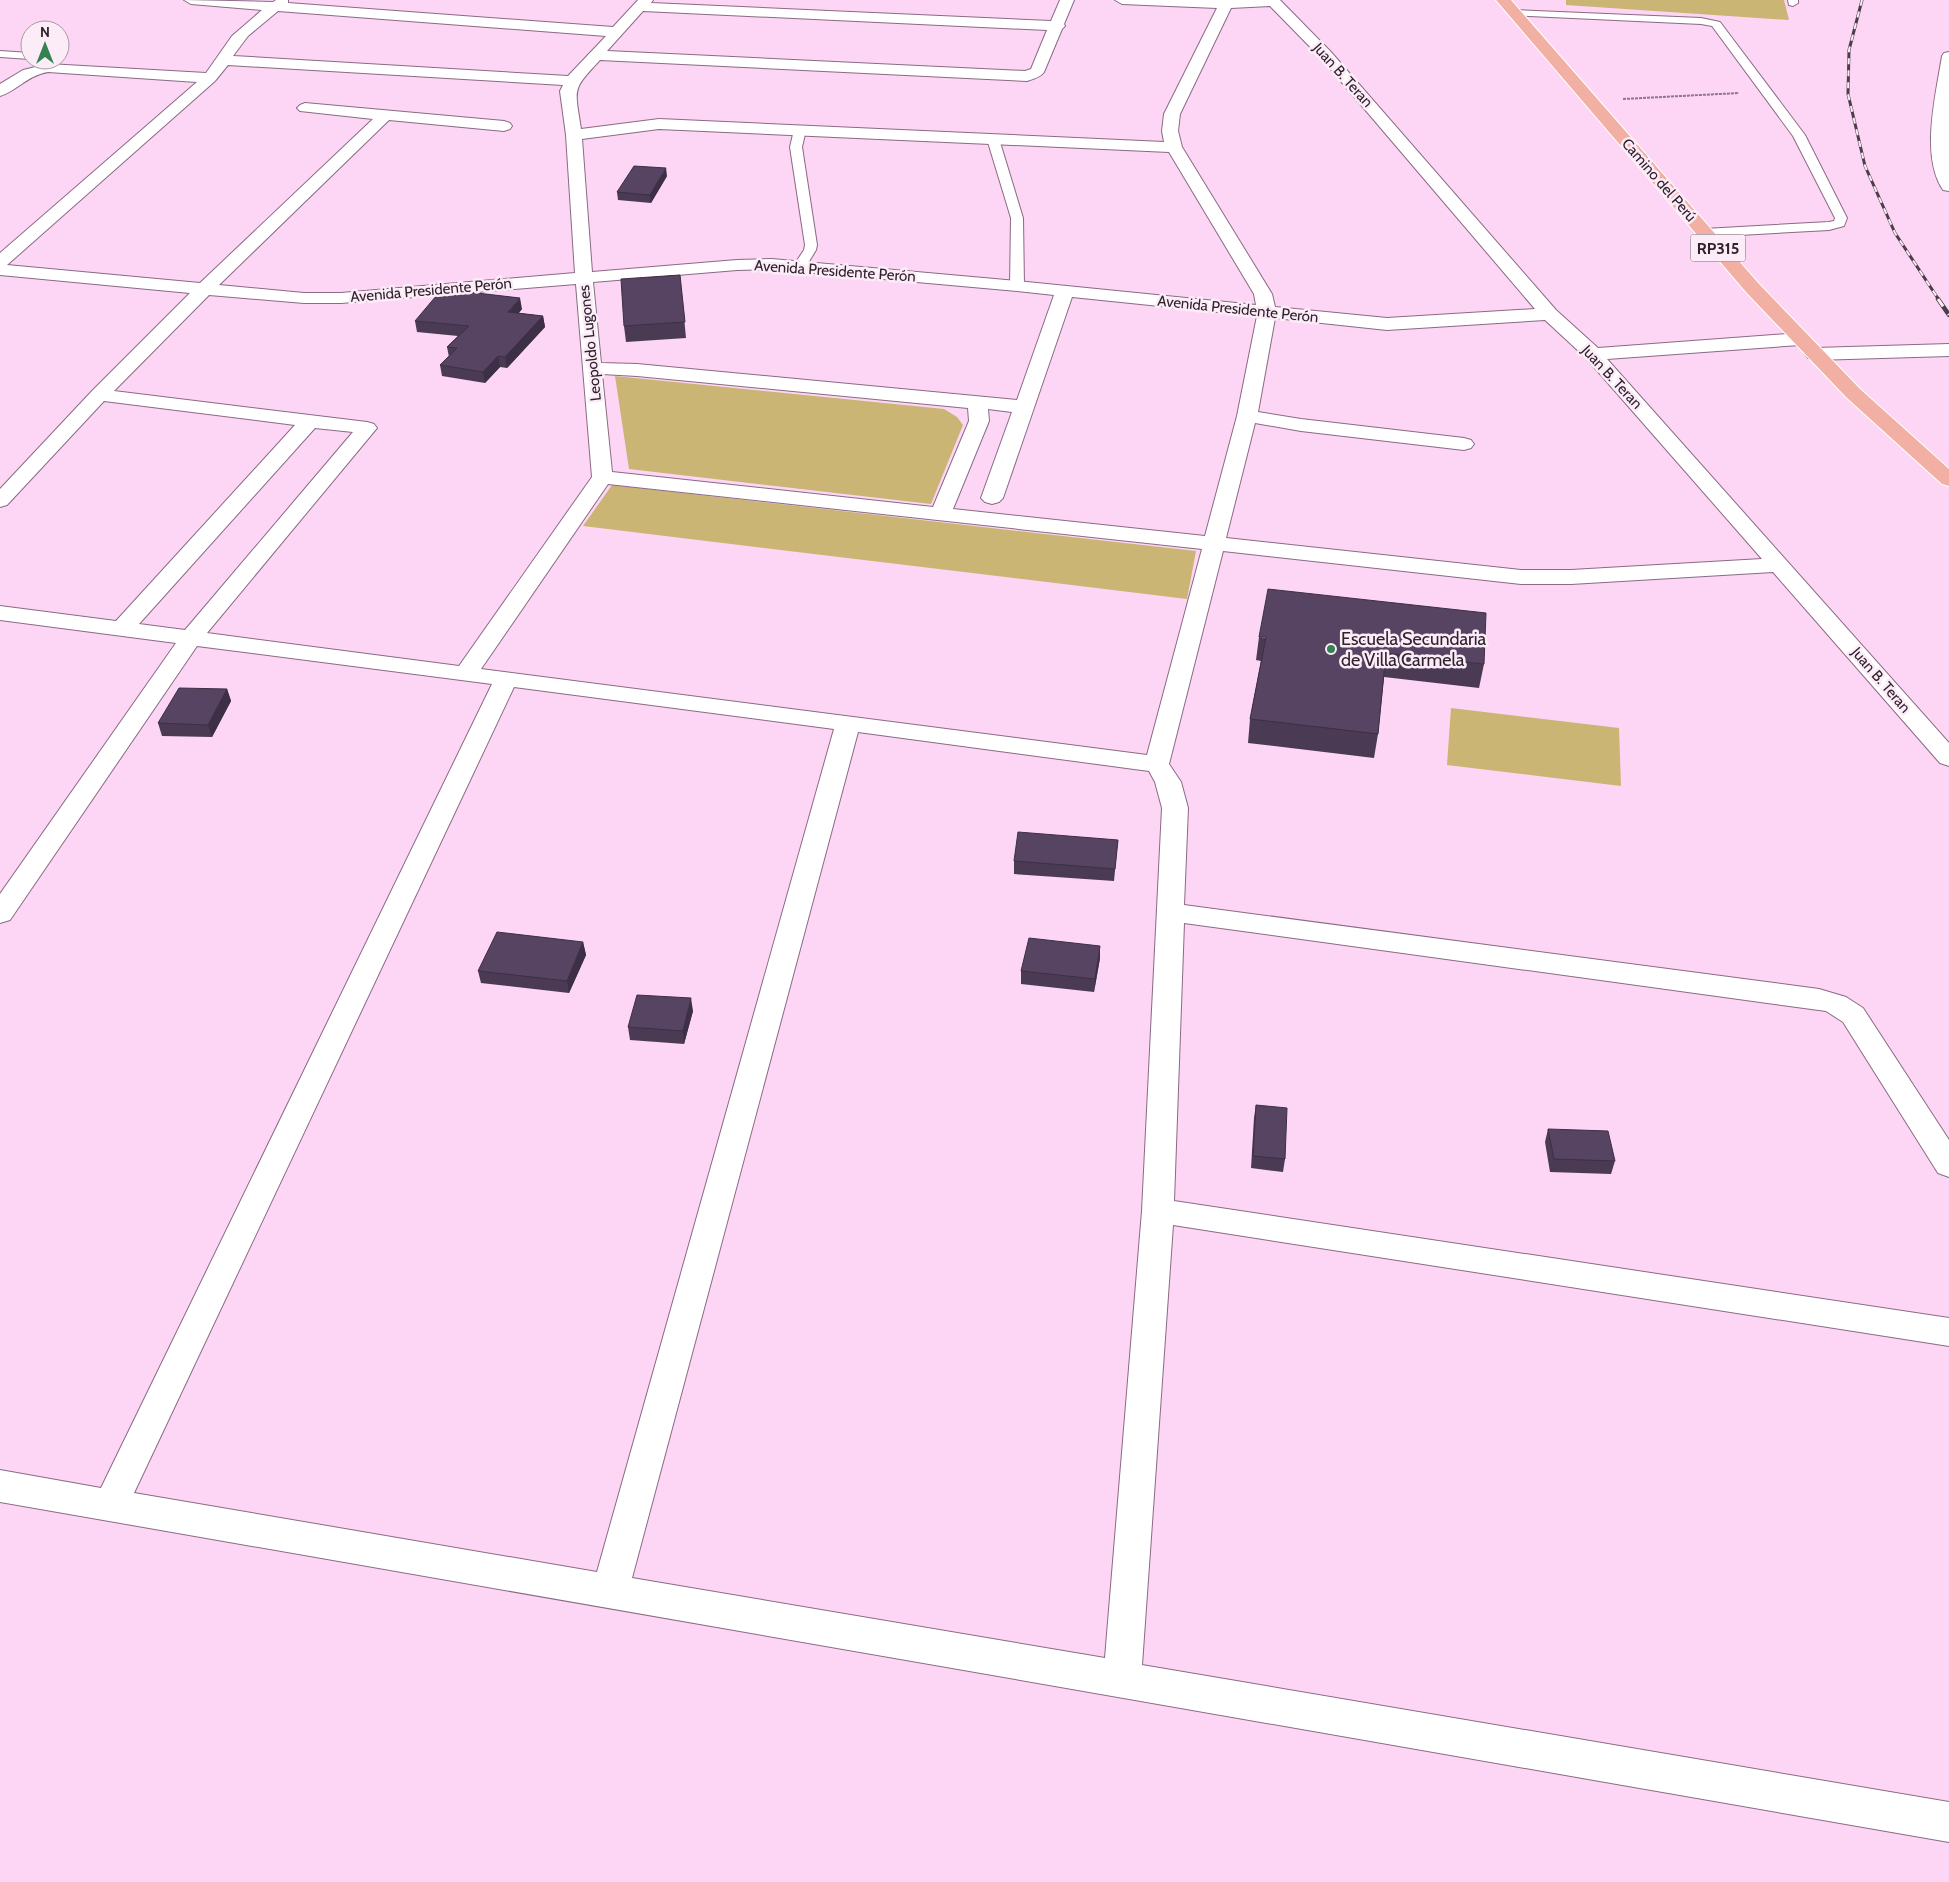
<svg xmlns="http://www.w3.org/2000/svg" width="1949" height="1882" font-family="Cabin,sans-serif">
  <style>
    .green { fill: #cab574 }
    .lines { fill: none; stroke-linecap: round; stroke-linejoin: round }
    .service-casing { stroke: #8a6a84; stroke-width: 2 }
    .minor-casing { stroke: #8a6a84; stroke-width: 2 }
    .primary-casing { stroke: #fff; stroke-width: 2 }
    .path { stroke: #8e768a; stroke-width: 2; stroke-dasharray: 3 1; stroke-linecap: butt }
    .service { fill: #fff; fill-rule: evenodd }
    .minor { fill: #fff; fill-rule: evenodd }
    .primary { fill: #f1b0a3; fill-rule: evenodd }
    .rail-far1-casing { stroke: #4d3c4a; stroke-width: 3 }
    .rail-casing { stroke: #4d3c4a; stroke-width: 4.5 }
    .rail-far1 { stroke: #fbecf8; stroke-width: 2; stroke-dasharray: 6; stroke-linecap: butt }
    .rail { stroke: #fbecf8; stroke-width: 3; stroke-dasharray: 9; stroke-linecap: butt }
    .wall { fill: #4b3a54 }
    .shaded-wall { fill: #3d2f45 }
    .building { fill: #574362; stroke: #3d2f45 }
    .poi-dot { fill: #358251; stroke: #fbecf8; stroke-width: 2 }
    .labels { text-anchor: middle; stroke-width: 5; stroke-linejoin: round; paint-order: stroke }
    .far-street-label { font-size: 15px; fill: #2f222d; stroke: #fbecf8 }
    .shield { fill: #fbecf8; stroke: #6c5f6a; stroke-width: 1 }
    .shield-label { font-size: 16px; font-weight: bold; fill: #2f222d }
    .poi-label { font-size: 18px; fill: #2f222d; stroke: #fbecf8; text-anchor: start }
  </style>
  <rect width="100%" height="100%" fill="#fcd6f4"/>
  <g class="green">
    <path d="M1566,0H1784L1789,20L1566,5Z"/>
    <path d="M615,376L944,409L957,417L963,425L931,504L629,469Z"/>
    <path d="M612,485L1196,551L1187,599L583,526Z"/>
    <path d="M1451,708L1619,728L1621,786L1447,765Z"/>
  </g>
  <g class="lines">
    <defs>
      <g id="service">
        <path d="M1788,0H1798V3L1793,6L1789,5Z"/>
        <path d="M1514,10L1701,18L1720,22L1805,135L1847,218L1844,226L1829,230L1704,237L1698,233L1704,229L1829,222L1834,221L1835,218L1793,136L1712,26L1701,24L1510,15L1509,13Z"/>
        <path d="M0,51L30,53V59L0,57Z"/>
        <path d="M800,127L806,130L802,147L817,245L816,250L805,268L800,269L794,265L804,250L805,245L790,147L794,130Z"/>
        <path d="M993,136L999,139L1023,218L1024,286L1017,290L1010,286L1011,218L987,139Z"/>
      </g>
      <g id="minor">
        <path d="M184,0L273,2L276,0H288V3L613,27L638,0H653L651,3L1051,21L1060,0H1074L1064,24L1065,26L1062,29L1044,72C1041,77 1033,79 1027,81L600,60C571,91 575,88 581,129L659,119L1164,142L1162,131L1164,114L1217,8L1122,4L1115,0H1280L1331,52L1556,310L1598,348L1800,333L1807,335L1809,339L1807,343L1800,345L1607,359L1949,743V766L1940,763L1773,572L1571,584H1521L1223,551L1169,764L1181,782L1188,808L1184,905L1819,989L1846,997L1863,1008L1949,1140V1177L1938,1173L1843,1022L1826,1011L1184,923L1174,1201L1949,1318V1346L1173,1225L1142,1665L1949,1802V1842L0,1502V1470L101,1488L492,684L197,646L10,920L0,923V894L176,643L0,620V606L116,621L295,425L104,401L7,505L0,507V489L92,391L190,293L0,275V253L197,82L48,72C26,76 17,91 0,96V84L23,70L48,64L206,73L232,36L262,10L191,4ZM1270,6L1321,58L1535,309L1387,318L1275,307L1272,294L1182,147L1178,131L1180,114L1231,8ZM278,11L606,36L568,76L233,56L248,36ZM643,11L1047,30L1031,69L1025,71L607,51ZM228,65L563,85L560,91L566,135L575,273L341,293H304L219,285L389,120L504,131L510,129L512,126L510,123L504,121L305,103L300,105L297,108L300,111L373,119L200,283L7,265L215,81ZM659,129L1169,152L1254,294L1256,305L1017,281L772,259L737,260L592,272L582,139ZM772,269L1017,291L1054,295L1017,400L637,364L601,363L593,282L737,270ZM576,284L592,477L459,666L207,633L377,428L374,424L367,422L114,391L209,295L304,303H341ZM1072,297L1257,316L1237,416L1205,536L953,509L989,421L988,409L1012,412L981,498L985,502L992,504L999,502L1003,498ZM1275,318L1387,330L1545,320L1586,358L1762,559L1571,570H1521L1226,538L1255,423L1301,431L1464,450L1471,448L1474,444L1471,440L1464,438L1301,419L1258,412ZM602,374L637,376L968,408L969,421L933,507L612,472ZM315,428L353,432L185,630L139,624ZM608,484L1202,549L1147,755L481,669ZM514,687L834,729L597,1572L134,1493ZM858,732L1149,771L1155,782L1162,808L1142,1211L1105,1658L632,1578Z"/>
        <path d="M1949,52V191L1943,190C1920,156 1936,94 1942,56L1944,53Z"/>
        <path d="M1949,344V356L1815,360L1808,358L1805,354L1808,350L1815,348Z"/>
      </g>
      <path id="primary" d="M1496,0H1511L1759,284L1860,389L1949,469V486L1942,484L1846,397L1746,292Z"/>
    </defs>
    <use href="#service" class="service-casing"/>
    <use href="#minor" class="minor-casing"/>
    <use href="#primary" class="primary-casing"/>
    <path class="path" d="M1623,99L1739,93"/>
    <use href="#service" class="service"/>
    <use href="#minor" class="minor"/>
    <use href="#primary" class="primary"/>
    <defs>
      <path id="rail-far1" d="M1862,0L1849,50L1848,94L1865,166L1895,233L1939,300"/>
      <path id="rail" d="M1938,299L1949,315"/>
    </defs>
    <use href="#rail-far1" class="rail-far1-casing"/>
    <use href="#rail" class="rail-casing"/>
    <use href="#rail-far1" class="rail-far1"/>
    <use href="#rail" class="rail"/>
  </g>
  <g class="wall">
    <path d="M667,176L651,203L618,200L617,192Z"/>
    <path d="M680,275L686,338L626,342L624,326Z"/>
    <path d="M522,309L519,313L543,316L545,327L507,368L500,367L485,383L442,376L440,365L449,357L447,347L458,336L417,332L415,321Z"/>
    <path d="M1259,637L1484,664L1479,688L1384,677L1378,734L1374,758L1248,743L1250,719L1261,661L1256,660Z"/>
    <path d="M227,689L231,701L212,737L162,736L158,723Z"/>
    <path d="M1118,840L1114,881L1014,874V861Z"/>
    <path d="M583,942L586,955L569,993L481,983L478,971Z"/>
    <path d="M1100,958L1094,992L1021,984V971Z"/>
    <path d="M693,1011L684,1044L630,1040L628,1027Z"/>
    <path d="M1256,1105L1285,1159L1283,1172L1251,1168L1254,1118Z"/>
    <path d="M1548,1129L1615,1161L1611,1174L1550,1172L1545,1142Z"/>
  </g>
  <g class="shaded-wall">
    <path d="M666,168L667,176L651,203L650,195Z"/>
    <path d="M520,298L522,309L510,322L508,312Z"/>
    <path d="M543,316L545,327L507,368L505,357Z"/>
    <path d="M498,356L500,367L485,383L483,372Z"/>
    <path d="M227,689L231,701L212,737L208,725Z"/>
    <path d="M583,942L586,955L569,993L567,981Z"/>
    <path d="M1100,946V958L1094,992L1095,979Z"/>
    <path d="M691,998L693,1011L684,1044L683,1031Z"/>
  </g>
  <g class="building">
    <path d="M634,166L666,168L650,195L617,192Z"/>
    <path d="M680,275L685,322L624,326L621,279Z"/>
    <path d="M442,289L520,298L508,312L543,316L505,357L498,356L483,372L440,365L457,348L447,347L469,326L415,321Z"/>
    <path d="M1268,589L1486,613L1484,664L1386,653L1378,734L1250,719L1266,637H1259Z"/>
    <path d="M179,688L227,689L208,725L158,723Z"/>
    <path d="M1018,832L1118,840L1115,869L1014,861Z"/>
    <path d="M497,932L583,942L567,981L478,971Z"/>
    <path d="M1029,938L1100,946L1095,979L1021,971Z"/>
    <path d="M637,995L691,998L683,1031L628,1027Z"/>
    <path d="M1256,1105L1287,1108L1285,1159L1253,1156Z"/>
    <path d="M1548,1129L1608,1131L1615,1161L1554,1159Z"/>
  </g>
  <circle class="poi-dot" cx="1331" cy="649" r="5"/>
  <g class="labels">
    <g class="far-street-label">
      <text transform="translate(1343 75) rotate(48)" y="5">Juan B. Teran</text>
      <text transform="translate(1659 180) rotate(49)" y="5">Camino del Perú</text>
      <text transform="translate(835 271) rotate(4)" y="5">Avenida Presidente Perón</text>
      <text transform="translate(431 290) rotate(-5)" y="5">Avenida Presidente Perón</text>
      <text transform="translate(1238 309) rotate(6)" y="5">Avenida Presidente Perón</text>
      <text transform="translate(590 343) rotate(-96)" y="5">Leopoldo Lugones</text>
      <text transform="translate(1612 377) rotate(47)" y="5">Juan B. Teran</text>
      <text transform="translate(1881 680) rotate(49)" y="5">Juan B. Teran</text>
    </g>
    <rect class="shield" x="1690.5" y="234.5" width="55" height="27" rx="4"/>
    <g class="shield-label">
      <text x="1718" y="254">RP315</text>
    </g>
    <g class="poi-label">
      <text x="1341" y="645">Escuela Secundaria<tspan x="1341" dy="21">de Villa Carmela</tspan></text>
    </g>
  </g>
  <g transform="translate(45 45)"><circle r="24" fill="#fbecf8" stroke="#a99ba7"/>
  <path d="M0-4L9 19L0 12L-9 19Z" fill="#358251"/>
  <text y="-8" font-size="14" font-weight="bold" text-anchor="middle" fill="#2f222d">N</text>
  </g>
</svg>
